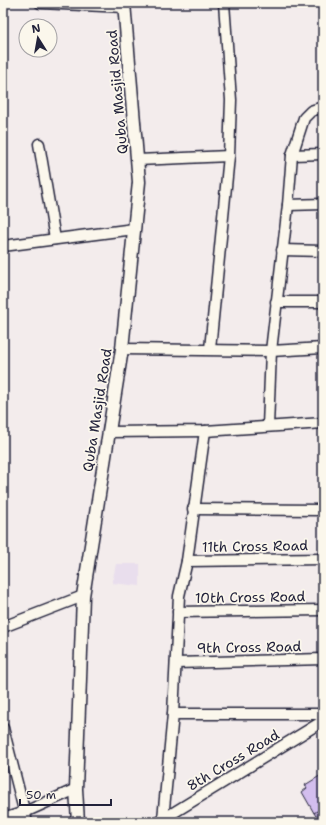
<svg xmlns="http://www.w3.org/2000/svg" width="326" height="825" font-family="'Shantell Sans',sans-serif">
  <style>
    .built { fill: #e9deed }
    .lines { fill: none; stroke-linecap: round; stroke-linejoin: round }
    .minor-casing { stroke: #22223b; stroke-width: 13 }
    .tertiary-casing { stroke: #22223b; stroke-width: 15 }
    .minor { stroke: #fbf7ec; stroke-width: 10 }
    .tertiary { stroke: #fbf7ec; stroke-width: 12 }
    .wall { fill: #b5a3cd; stroke: #22223b }
    .building { fill: #d3beee; stroke: #22223b }
    .labels { text-anchor: middle; stroke-width: 3.5; stroke-linejoin: round; paint-order: stroke }
    .street-label { font-size: 14px; fill: #22223b; stroke: #fbf7ec }
  </style>
  <rect width="100%" height="100%" fill="#f3ecec"/>
  <filter id="ink" filterUnits="userSpaceOnUse"><feTurbulence type="fractalNoise" baseFrequency=".025" numOctaves="2"/><feDisplacementMap in="SourceGraphic" scale="8" xChannelSelector="R" yChannelSelector="G"/><feConvolveMatrix kernelMatrix="1 2 1 2 8 2 1 2 1" color-interpolation-filters="sRGB"/></filter>
  <g filter="url(#ink)">
    <path class="built" d="M116,564H140V586L112,583Z"/>
    <g class="lines">
      <defs>
        <g id="minor">
          <path d="M40,3L124,7"/>
          <path d="M39,144L55,239"/>
          <path d="M292,155L323,154"/>
          <path d="M138,160L229,156"/>
          <path d="M288,205L323,204"/>
          <path d="M3,246L134,229"/>
          <path d="M282,250L323,251"/>
          <path d="M276,302H323"/>
          <path d="M122,349L271,351L323,348"/>
          <path d="M210,349L229,156L231,100L224,3"/>
          <path d="M268,426L271,351L288,205L292,155L304,118L311,111L323,107"/>
          <path d="M109,432L205,431L323,423"/>
          <path d="M193,509L323,510"/>
          <path d="M187,561L323,559"/>
          <path d="M178,612L323,610"/>
          <path d="M3,627L83,596"/>
          <path d="M176,663L323,659"/>
          <path d="M173,714H323"/>
          <path d="M3,728L27,822"/>
          <path d="M3,819L25,812L76,789"/>
          <path d="M163,819L173,714L179,596L187,561L205,431"/>
          <path d="M160,821L323,721"/>
        </g>
        <path id="tertiary" d="M78,822L76,789L83,596L122,349L139,182L124,3"/>
      </defs>
      <use href="#minor" class="minor-casing"/>
      <use href="#tertiary" class="tertiary-casing"/>
      <use href="#minor" class="minor"/>
      <use href="#tertiary" class="tertiary"/>
    </g>
    <path class="wall" d="M323,774V816L318,819L314,813L307,788Z"/>
    <path class="building" d="M323,774V807L314,813L302,792L307,788L305,785Z"/>
  </g>
  <g class="labels">
    <g class="street-label">
      <text transform="translate(117 92) rotate(-95)" y="5">Quba Masjid Road</text>
      <text transform="translate(97 410) rotate(-81)" y="5">Quba Masjid Road</text>
      <text transform="translate(255 546) rotate(-1)" y="5">11th Cross Road</text>
      <text transform="translate(250 597) rotate(-1)" y="5">10th Cross Road</text>
      <text transform="translate(249 647) rotate(-1)" y="5">9th Cross Road</text>
      <text transform="translate(233 760) rotate(-31)" y="5">8th Cross Road</text>
    </g>
  </g>
  <rect width="326" height="825" fill="none" stroke="#fbf7ec" stroke-width="16"/>
  <rect x="8" y="8" width="310" height="809" fill="none" stroke="#22223b" stroke-width="1.5" filter="url(#ink)"/>
  <g transform="translate(38 38) rotate(349)"><circle r="19" fill="#fbf7ec" stroke="#a4a2a5"/>
  <path d="M0-3L7 15L0 10L-7 15Z" fill="#22223b"/>
  <text y="-6" font-size="11" font-weight="bold" text-anchor="middle" fill="#22223b">N</text>
  </g>
  <path d="M20 799v6h91v-6" fill="none" stroke="#22223b" stroke-width="2"/>
  <text x="26" y="799" font-size="12" fill="#22223b" stroke="#fbf7ec" stroke-width="3" paint-order="stroke">50 m</text>
</svg>
